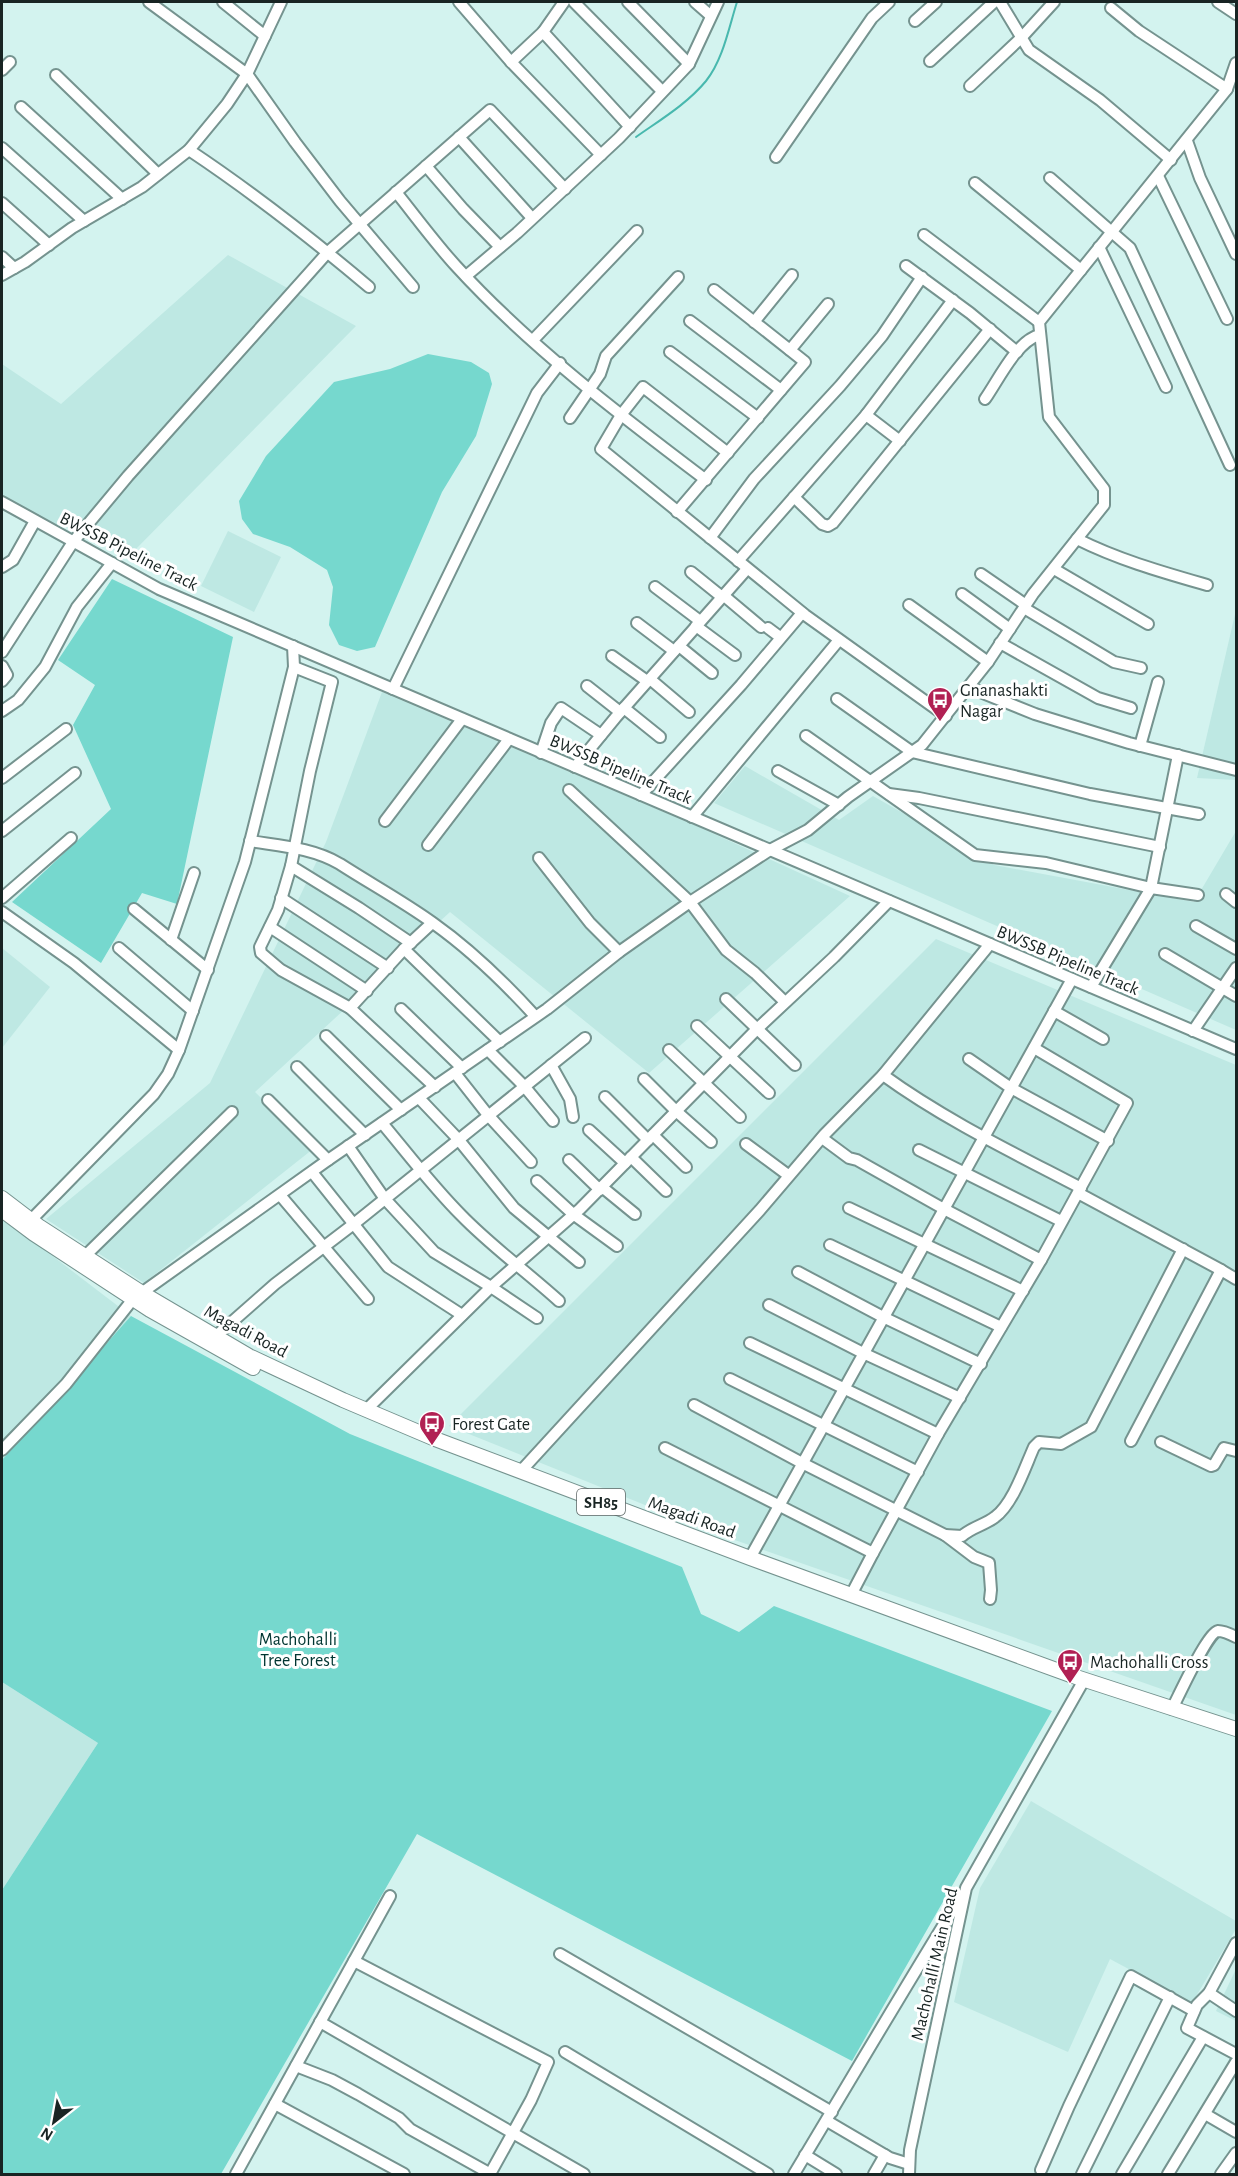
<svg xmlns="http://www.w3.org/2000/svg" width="1238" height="2176" font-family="'Alegreya Sans',sans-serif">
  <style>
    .built { fill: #bee8e3 }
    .green { fill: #76d8ce }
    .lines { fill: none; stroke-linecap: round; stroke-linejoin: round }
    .stream { stroke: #48b8ae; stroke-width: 2 }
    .minor-casing { stroke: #75938f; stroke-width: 14 }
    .major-casing { stroke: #75938f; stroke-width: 16 }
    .minor { stroke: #fff; stroke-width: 10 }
    .major { stroke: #fff; stroke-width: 14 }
    .labels { text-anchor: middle; stroke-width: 6; stroke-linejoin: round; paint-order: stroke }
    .shield { fill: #fff; stroke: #5d6665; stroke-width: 1.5 }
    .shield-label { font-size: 16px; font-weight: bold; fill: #182423 }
    .street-label { font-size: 18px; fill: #182423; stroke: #fff }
    .poi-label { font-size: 18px; fill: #182423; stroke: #fff; text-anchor: start }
    .park-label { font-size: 18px; fill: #003531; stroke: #fff }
  </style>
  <rect width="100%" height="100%" fill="#d3f3ef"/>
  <g class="built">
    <path d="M228,255L356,326L133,552L39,518L2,497V364L61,404Z"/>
    <path d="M228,531L281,557L254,612L201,586Z"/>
    <path d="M1236,610V780L1197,778Z"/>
    <path d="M382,692L699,827L850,896L649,1073L450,912L255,1092L313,1149L144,1283L46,1219L210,1083L326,842Z"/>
    <path d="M745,766L839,820L873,796L994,865L1194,902L1236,831V1030L714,803Z"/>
    <path d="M936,939L1236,1065V1715L712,1532L449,1426Z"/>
    <path d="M2,948L50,987L2,1048Z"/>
    <path d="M4,1219L131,1316L2,1460V1222Z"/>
    <path d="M2,1682L98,1743L2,1890Z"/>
    <path d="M1031,1801L1236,1921V1929L1192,2003L1110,1959L1068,2052L954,2002L980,1888Z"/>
    <path d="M1236,1969V2021L1216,2011Z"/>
  </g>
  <g class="green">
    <path d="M428,354L471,362L489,373L492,384L476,436L442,492L375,647L357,651L339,645L329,625L333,587L327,570L290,547L253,534L242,519L239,501L266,456L334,382L390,369Z"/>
    <path d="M112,579L233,637L177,904L142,893L101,963L12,902L111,809L73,725L95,685L58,660Z"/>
    <path d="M131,1316L350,1434L682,1567L701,1614L739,1632L774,1606L1052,1711L852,2061L417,1834L221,2174H2V1890L98,1743L2,1682V1460Z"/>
  </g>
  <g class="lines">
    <path class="stream" d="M636,137C660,120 687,104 706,81C723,60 729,27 737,2"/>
    <defs>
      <g id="minor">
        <path d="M149,2L247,74L295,142L340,201L413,287"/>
        <path d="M223,2L265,36"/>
        <path d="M459,2L511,62L601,155"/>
        <path d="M574,2L662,91"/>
        <path d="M628,2L689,64"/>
        <path d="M695,2L711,16"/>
        <path d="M1000,2L1029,50L1100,100L1171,160"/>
        <path d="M1218,2L1236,14"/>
        <path d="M1111,8L1139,31L1227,89"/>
        <path d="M915,21L936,2"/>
        <path d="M543,32L564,2"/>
        <path d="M930,61L994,2"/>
        <path d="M511,62L543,32L630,127"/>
        <path d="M2,70L10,62"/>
        <path d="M56,75L158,174"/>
        <path d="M970,86L1022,37L1054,2"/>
        <path d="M21,107L122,199"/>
        <path d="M459,137L532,218"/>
        <path d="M1187,141L1200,178L1236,254"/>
        <path d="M2,148L84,221"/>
        <path d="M189,150C252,192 311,238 369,287"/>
        <path d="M776,157L872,18L889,2"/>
        <path d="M426,166L463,209L500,247"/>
        <path d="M1158,176L1227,319"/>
        <path d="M1050,178L1130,248L1230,465"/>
        <path d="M975,183L1081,270"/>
        <path d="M396,192C416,217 435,243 456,266C529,346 620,415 706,480"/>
        <path d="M2,203L49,245"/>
        <path d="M924,235L1039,322"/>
        <path d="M1099,247L1166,387"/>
        <path d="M2,257L14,268"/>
        <path d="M906,266L970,313L1017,352"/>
        <path d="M2,275L25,262L72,228L142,187L189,150L227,104L247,74L281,2"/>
        <path d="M466,276L517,233L619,138L689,64L718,2"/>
        <path d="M690,321L781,390"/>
        <path d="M754,322L792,275"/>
        <path d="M533,340L637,231"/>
        <path d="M790,350L828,304"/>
        <path d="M670,352L758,418"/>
        <path d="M985,399C999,379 1016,342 1039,335"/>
        <path d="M866,415L900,441"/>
        <path d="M570,418L600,374L606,356L678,277"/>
        <path d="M728,453L643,387L621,415L601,449L805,615L946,716"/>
        <path d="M794,497L822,524L828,526L833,523L990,329"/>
        <path d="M2,502L159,589L1236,1049"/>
        <path d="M677,512L805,362L714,290"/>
        <path d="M710,538L754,479L840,386L882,336L922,277"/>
        <path d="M1077,539C1119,560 1162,572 1207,585"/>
        <path d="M738,561L866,415L953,300"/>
        <path d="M2,567L13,560L35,521"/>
        <path d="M1054,569L1148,624"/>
        <path d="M691,572L722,597"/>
        <path d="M981,574L1026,605"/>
        <path d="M655,587L700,621"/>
        <path d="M962,594L1010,629"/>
        <path d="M723,595L761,627"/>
        <path d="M909,605L988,662"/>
        <path d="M1024,608L1114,662L1141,668"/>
        <path d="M637,623L674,651"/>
        <path d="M696,626L735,655"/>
        <path d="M768,628L780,637"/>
        <path d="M1000,643L1098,698L1131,708"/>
        <path d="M679,646L712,673"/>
        <path d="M2,652L73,542L128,476L328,252L490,110L565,189"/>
        <path d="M612,656L647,681"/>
        <path d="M2,666L7,675L2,681"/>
        <path d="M294,667L332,682L310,771L291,866L278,910L260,947L261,953L281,970L350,1008L435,1087"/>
        <path d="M650,679L689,712"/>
        <path d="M587,686L620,712"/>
        <path d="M968,687L1035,714L1129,743L1236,770"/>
        <path d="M393,689L537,393L560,363"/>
        <path d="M837,699L912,752L1090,794L1199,814"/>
        <path d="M624,708L660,737"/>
        <path d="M2,711L18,700L45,667L77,607L112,563"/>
        <path d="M806,736L975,855L1046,863L1151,888L1198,895"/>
        <path d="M1140,746L1158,682"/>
        <path d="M541,753L551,723L561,708L601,735"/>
        <path d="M575,767L616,717L747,569"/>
        <path d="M778,771L839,805"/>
        <path d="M2,778L66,729"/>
        <path d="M569,790L690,902L726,950L755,973L785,1002"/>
        <path d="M889,794L919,798L1160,847"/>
        <path d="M641,795L741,685L802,613"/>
        <path d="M692,817L839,640"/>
        <path d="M385,821L462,719"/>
        <path d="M2,831L75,773"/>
        <path d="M250,841C281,846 313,848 340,864C371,884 404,902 433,923C471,950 504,982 535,1016"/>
        <path d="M428,845L509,739"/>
        <path d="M539,858L590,923L619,952"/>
        <path d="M291,866L359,908L411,943"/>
        <path d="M1226,894L1236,902"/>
        <path d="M2,898L71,838"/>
        <path d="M281,898L388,968"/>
        <path d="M134,909L208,970"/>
        <path d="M2,912L74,963L179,1050"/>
        <path d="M1196,926L1236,949"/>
        <path d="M270,927L367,991"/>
        <path d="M171,940L194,873"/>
        <path d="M119,948L193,1011"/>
        <path d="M404,949L500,1042"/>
        <path d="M1165,954L1236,996"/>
        <path d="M1091,987L1151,888L1178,755"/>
        <path d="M726,999L795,1065"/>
        <path d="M350,1008L404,949L432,923"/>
        <path d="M401,1009L462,1068"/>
        <path d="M1054,1011L1103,1039"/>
        <path d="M697,1026L769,1093"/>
        <path d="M1193,1031L1236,968"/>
        <path d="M326,1036L401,1110"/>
        <path d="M488,1050L524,1086L553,1121"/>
        <path d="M669,1050L740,1117"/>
        <path d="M969,1059L1011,1088L1108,1141"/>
        <path d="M551,1065L570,1099L573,1117"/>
        <path d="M297,1067L365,1135"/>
        <path d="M455,1073L488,1115L531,1162"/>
        <path d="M883,1075C945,1120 1014,1153 1081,1188"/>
        <path d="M644,1079L676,1111L711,1142"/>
        <path d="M605,1097L648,1140"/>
        <path d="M419,1098L458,1139L514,1208L579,1262"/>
        <path d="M268,1100L328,1160"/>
        <path d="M382,1123C408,1154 433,1187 461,1215C491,1246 527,1272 559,1301"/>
        <path d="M589,1130L625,1163"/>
        <path d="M653,1135L686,1167"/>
        <path d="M822,1138L849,1158L857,1160L944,1209L1041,1260"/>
        <path d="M746,1144L788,1175"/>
        <path d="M348,1146L385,1199L434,1252L491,1287L537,1318"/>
        <path d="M919,1150L1061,1221"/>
        <path d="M631,1157L666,1191"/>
        <path d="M569,1160L600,1190"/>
        <path d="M312,1172L388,1267L462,1315"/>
        <path d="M537,1181L573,1214L617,1246"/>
        <path d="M602,1187L635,1214"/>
        <path d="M1078,1193L1221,1270"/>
        <path d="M280,1195L368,1299"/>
        <path d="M849,1208L1023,1291"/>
        <path d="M31,1220L154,1094L168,1074L179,1050L245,862L294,667L293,646"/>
        <path d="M830,1245L1001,1327"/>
        <path d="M85,1256L232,1112"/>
        <path d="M798,1272L883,1317L981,1364"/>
        <path d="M769,1305L863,1353L960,1398"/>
        <path d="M216,1336L275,1284L355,1223L585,1038"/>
        <path d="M750,1343L938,1434"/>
        <path d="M730,1379L918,1472"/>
        <path d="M694,1405L802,1463L945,1535"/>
        <path d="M366,1410L491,1287L580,1209L757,1029L834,957L889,901"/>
        <path d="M1131,1441L1221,1270L1236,1279"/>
        <path d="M1161,1442L1211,1466L1214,1465L1224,1448L1236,1451"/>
        <path d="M665,1448L873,1553L938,1434L1041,1260L1127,1103L1034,1048"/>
        <path d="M2,1450L66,1384L133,1299L328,1160L547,1009L619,952L690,902L770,850L808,830L848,797L922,745L988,662L1033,594L1104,505V489L1049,417L1039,322L1227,89L1236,63"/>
        <path d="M521,1471L760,1210L824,1135L883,1075L990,944"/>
        <path d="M750,1558L1072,979"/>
        <path d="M851,1595L873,1553"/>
        <path d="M990,1599L991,1590L989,1563L974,1557L945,1535L962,1536C972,1527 985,1525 995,1517C1013,1504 1025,1467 1034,1447L1039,1442L1061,1444L1091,1427L1183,1249"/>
        <path d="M1172,1709C1178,1697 1208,1632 1218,1631C1223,1631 1232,1635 1236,1637"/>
        <path d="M1236,1943L1209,1993L1197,2005L1187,2028L1236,2054"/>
        <path d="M560,1954L832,2112"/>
        <path d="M354,1961L548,2062L531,2100L490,2174"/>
        <path d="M1209,1993L1236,2011"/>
        <path d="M320,2022L584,2174"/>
        <path d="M565,2052L768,2174"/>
        <path d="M296,2066L332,2080L358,2094L399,2118L410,2129L491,2174"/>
        <path d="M275,2104L404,2174"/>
        <path d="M1205,2114L1236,2132"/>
        <path d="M827,2121L890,2158L909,2164"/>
        <path d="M805,2155L836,2174"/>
        <path d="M1041,2170L1069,2106L1131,1976L1194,2011"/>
        <path d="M236,2174L390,1896"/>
        <path d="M794,2174C850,2081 905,1987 962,1895"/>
        <path d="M874,2174L885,2155"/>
        <path d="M909,2174L910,2150L966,1888L1084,1680"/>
        <path d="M1082,2174L1170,1997"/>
        <path d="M1122,2174L1203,2037"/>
        <path d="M1168,2174L1236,2062"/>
        <path d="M1221,2174L1236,2153"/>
      </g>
      <g id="major">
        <path d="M2,1198L40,1227L142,1293L249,1356L343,1400L435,1439L750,1558L1073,1676L1236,1729"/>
        <path d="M2,1210L34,1234L150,1310L253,1368"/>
      </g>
    </defs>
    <use href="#minor" class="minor-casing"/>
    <use href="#major" class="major-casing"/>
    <use href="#minor" class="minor"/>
    <use href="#major" class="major"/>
  </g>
  <defs>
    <symbol id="bus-pin" viewBox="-11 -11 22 30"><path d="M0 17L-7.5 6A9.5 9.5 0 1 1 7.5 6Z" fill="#b12053" stroke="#fff"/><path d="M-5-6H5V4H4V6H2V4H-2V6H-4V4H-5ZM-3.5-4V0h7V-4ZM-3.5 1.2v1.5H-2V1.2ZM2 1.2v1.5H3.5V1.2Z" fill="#fff"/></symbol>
  </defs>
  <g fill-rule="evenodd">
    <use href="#bus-pin" x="925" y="685" width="30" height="40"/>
    <use href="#bus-pin" x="417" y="1409" width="30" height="40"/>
    <use href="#bus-pin" x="1055" y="1647" width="30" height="40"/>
  </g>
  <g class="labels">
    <rect class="shield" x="577" y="1489" width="48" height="26" rx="4.5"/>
    <g class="shield-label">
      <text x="601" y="1508">SH85</text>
    </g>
    <g class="street-label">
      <text transform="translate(129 551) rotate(27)" y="6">BWSSB Pipeline Track</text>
      <text transform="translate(621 769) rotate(23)" y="6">BWSSB Pipeline Track</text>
      <text transform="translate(1068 960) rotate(23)" y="6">BWSSB Pipeline Track</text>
      <text transform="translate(246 1331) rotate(28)" y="6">Magadi Road</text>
      <text transform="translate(692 1517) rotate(20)" y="6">Magadi Road</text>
      <text transform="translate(934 1964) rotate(-77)" y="6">Machohalli Main Road</text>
    </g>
    <g class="poi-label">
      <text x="960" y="696">Gnanashakti<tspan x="960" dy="21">Nagar</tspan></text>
      <text x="452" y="1430">Forest Gate</text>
      <text x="1090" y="1668">Machohalli Cross</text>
    </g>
    <g class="park-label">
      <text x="298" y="1645">Machohalli<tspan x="298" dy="21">Tree Forest</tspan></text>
    </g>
  </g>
  <rect width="1238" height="2176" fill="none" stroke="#182423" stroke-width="6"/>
  <g transform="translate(54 2122) rotate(211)" stroke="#ffffff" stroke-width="4.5" paint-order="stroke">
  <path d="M0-4.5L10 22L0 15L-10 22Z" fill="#182423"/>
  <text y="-9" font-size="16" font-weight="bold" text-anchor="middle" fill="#182423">N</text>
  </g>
</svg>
